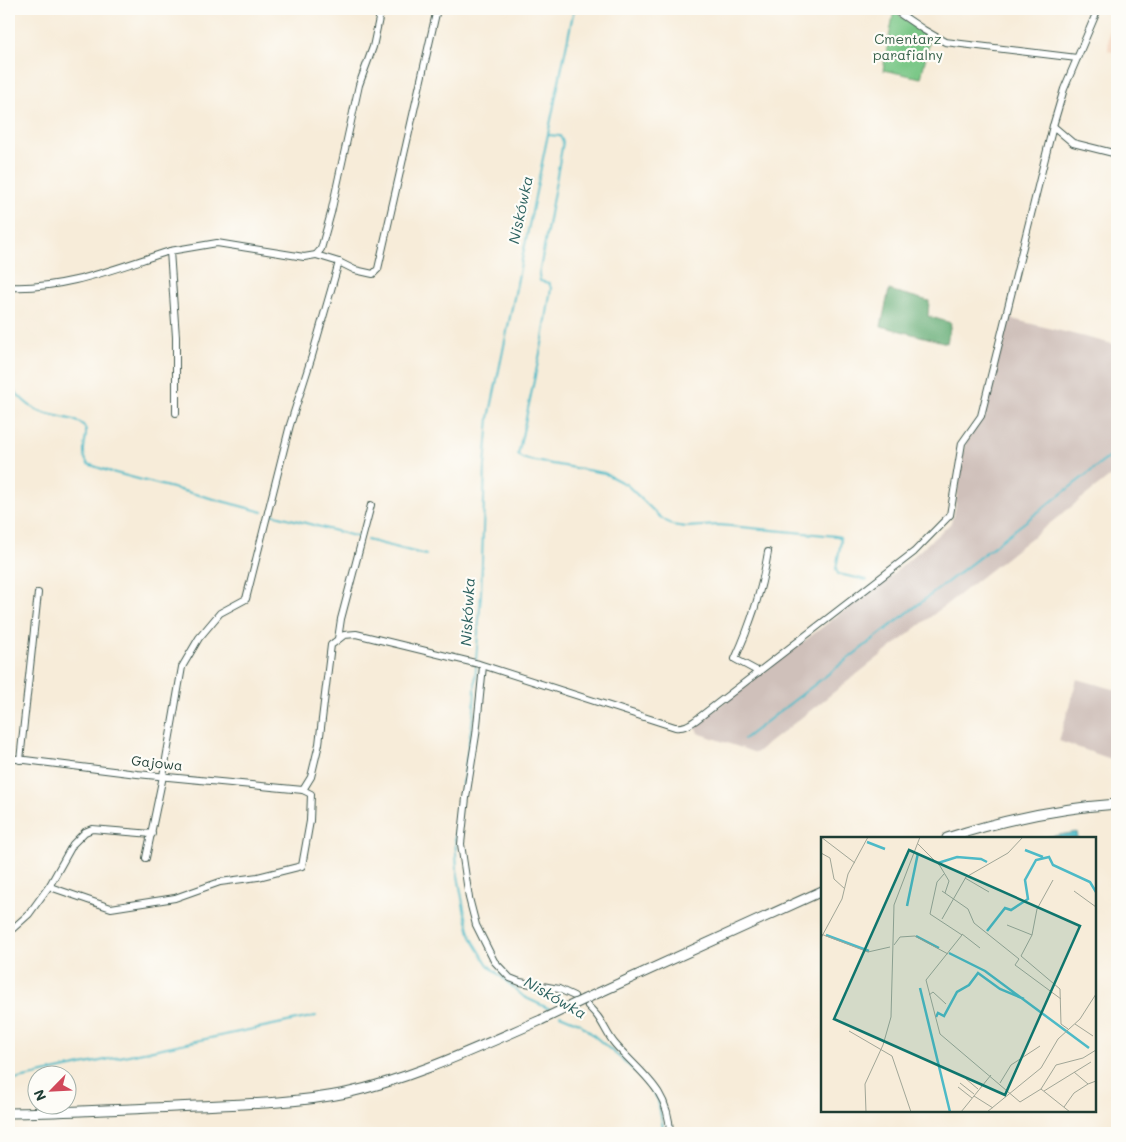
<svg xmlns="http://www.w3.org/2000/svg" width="1126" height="1142" font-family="Mali,sans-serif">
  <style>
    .built { fill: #f3d4be }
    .industrial { fill: #cfc0ba }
    .green { fill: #7bc888; stroke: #4d825e }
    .forest { fill: #64ac74; stroke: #427454 }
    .water { fill: #4dbac7; stroke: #367c7e }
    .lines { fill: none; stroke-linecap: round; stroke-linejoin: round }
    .stream { stroke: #4dbac7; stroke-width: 2 }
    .minor-casing { stroke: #3f574d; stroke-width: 8 }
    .major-casing { stroke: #3f574d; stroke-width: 11 }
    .minor { stroke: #fff; stroke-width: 6 }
    .major { stroke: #fff; stroke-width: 9 }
    .major-bridge-casing { stroke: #3f574d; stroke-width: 11; stroke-linecap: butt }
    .major-bridge { stroke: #fff; stroke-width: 9 }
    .labels { text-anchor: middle; stroke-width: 4.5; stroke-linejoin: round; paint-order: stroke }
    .park-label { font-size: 14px; fill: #366049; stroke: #fdfcf7 }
    .street-label { font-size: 14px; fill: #1f3d34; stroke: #fdfcf7 }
    .water-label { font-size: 15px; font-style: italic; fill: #2d6260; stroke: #fdfcf7 }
    .inset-river { fill: none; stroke: #4dbac7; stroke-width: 2.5 }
    .inset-road { fill: none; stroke: #a1a697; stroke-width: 1 }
    .view { fill: #0f766e; fill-opacity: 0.15; stroke: #0f766e; stroke-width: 2.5 }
    .inset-edge { fill: none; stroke: #1f3d34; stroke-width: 2.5 }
  </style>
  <rect width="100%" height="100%" fill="#fdfcf7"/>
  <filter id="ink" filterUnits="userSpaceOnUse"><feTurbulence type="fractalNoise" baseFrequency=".02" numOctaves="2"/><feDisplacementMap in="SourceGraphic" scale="10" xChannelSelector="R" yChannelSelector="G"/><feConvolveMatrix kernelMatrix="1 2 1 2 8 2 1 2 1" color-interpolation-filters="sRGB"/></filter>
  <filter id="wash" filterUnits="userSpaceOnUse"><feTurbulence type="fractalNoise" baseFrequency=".0096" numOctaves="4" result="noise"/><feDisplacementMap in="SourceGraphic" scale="20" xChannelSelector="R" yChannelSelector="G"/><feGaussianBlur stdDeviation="1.12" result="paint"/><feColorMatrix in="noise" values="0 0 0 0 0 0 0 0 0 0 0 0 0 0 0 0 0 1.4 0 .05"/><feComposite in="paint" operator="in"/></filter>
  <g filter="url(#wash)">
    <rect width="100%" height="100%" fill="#f7ecd9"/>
    <path class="built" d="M1110,9H1117V53L1108,51Z"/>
    <g class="industrial">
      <path d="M1010,310L1012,319L1117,345V471L756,753L698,733L695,725L877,585L892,575L950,524L954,515L964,448L967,440L981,419Z"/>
      <path d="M1077,679L1117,690V761L1059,741Z"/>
    </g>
    <path class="green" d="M894,11L930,39L921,78L883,70Z"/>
    <path class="forest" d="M889,290L929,301L928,316L951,323L947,343L881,326Z"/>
    <path class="water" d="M1077,832L1078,838H1047V837Z"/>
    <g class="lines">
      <g class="stream">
        <path d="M548,135L560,136L563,142L539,275L540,281L549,283L551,288L543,339L518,455L522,458L529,460L604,473L627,485L660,517L672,525L686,527L719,525L836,536L840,537L841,541L836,569L838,574L867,580"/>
        <path d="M9,385C18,395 28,407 41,412C53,417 71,416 82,424C93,433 77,449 88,464L108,471L263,512"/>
        <path d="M272,514L358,537"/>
        <path d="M367,540L426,555"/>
        <path d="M476,661L481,594L485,466L489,418L574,9"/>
        <path d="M476,666L474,709L455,836L457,870L464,909L471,937L488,965L524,997L552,1010"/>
        <path d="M744,739L1117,451"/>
        <path d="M560,1015L579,1023L625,1062L647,1083L658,1100L664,1133"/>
        <path d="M38,1074L316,1016"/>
        <path d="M9,1081L38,1075"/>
      </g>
    </g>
  </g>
  <g filter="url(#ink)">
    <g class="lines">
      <defs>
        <g id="minor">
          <path d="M893,9L924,30L945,42L1077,58"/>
          <path d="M1053,126L1073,143L1117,154"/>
          <path d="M170,251L217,243L304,257L316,255L321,249L331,213L359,85L373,47L381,9"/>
          <path d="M316,255L339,262"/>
          <path d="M9,287C65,290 118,267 170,251L176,337V413"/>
          <path d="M338,639L341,619L371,505"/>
          <path d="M483,666L476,735L466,798L461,844L469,898L476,925L494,961L510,978L520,982L559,989L574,996"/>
          <path d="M759,672L735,659C751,624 762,590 768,552"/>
          <path d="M9,758L137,774L303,790L311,794L310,821L302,866L258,877L220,882L175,898L111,908L53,888L50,885"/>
          <path d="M20,760L38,593"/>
          <path d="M303,790L311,777L319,744L331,645L344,635L356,634L479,664L675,727C684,728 689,725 696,720L914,552L950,515L962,443L981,416L1053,126L1064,89L1098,9"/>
          <path d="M146,858L163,776L182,667L199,638L220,613L246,599L290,425L312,356L339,262L355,270L373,274L378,269L437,9"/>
          <path d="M9,932L29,914L50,885L73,844L85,832L92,829L152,834"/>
          <path d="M588,1006C591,1009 595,1013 598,1017C604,1025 608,1036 615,1044C641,1074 669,1089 670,1133"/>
        </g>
        <g id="major">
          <path d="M947,838C1002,820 1059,808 1117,804"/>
          <path d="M585,999L822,891"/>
          <path d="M9,1113C71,1112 133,1109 195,1106C245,1104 297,1103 346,1093C414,1078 478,1047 541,1020"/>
        </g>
      </defs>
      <use href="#minor" class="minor-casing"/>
      <use href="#major" class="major-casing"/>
      <use href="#minor" class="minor"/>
      <use href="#major" class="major"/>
      <defs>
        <path id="major-bridge" d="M541,1020L585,999"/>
      </defs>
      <use href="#major-bridge" class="major-bridge-casing"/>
      <use href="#major-bridge" class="major-bridge"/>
    </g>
  </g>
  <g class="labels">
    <g class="park-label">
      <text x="908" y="44">Cmentarz<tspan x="908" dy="16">parafialny</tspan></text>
    </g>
    <g class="street-label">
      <text transform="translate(157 763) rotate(6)" y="5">Gajowa</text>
    </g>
    <g class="water-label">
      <text transform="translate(521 210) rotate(-78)" y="5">Niskówka</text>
      <text transform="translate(468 612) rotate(-87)" y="5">Niskówka</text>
      <text transform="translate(555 998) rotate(30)" y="5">Niskówka</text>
    </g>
  </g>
  <g transform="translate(821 837)">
    <rect width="275" height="275" fill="#f7ecd9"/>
    <path class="inset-river" d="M46,5L64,12M204,13L222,20M117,26L136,20L160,22L166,25M86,69L97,16M166,94L184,71L190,73L207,62L204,43L215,23L228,20L232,28L269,45L275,55M5,98L48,114M95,99L118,111M128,116L164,134L268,211M99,151L129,275M115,180L117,176L123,179L136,155L148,148L157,136L179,152L203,162"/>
    <path class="inset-road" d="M0,0L34,26M97,7L119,29L128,44L124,56M0,16L9,21L13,42L24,52M123,37L116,45L109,77L141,98L105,143L119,197L199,265L220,252L249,275M144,41L168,55M121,54L147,72L153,86L198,122L194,128L240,162M253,54L275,70M121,82L145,40L187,16L202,0M186,88L211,98L216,72L232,43M0,97L47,115L69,110M141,97L159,111M211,98L200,119L239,152L240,187L247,192M0,101L21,62L27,37L47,0M73,108L79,100L94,99L127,117M108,158L112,155L125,167M254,187L272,199M28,194L71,219L90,275M253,235L267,247L275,244M145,242L157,252M139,246L153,257M179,246L190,228L219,209M137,250L151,261M220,252L235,228L262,221L275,213M223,254L270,225M153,259L172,271M243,270L253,256L267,247M45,275L44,247L62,208L70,180L73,68L99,0M140,275L170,238M166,275L220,231L237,202L259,182L275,157"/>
    <path class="view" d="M88,13L259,89L184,258L13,182Z"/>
    <rect width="275" height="275" class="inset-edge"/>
  </g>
  <rect width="1126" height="1142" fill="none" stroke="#fdfcf7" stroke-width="30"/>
  <g transform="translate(52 1090) rotate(246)"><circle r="24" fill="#fdfcf7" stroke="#a4b0a9"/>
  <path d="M0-4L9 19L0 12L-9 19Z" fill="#d1495b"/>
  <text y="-8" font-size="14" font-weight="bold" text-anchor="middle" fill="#1f3d34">N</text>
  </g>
</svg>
